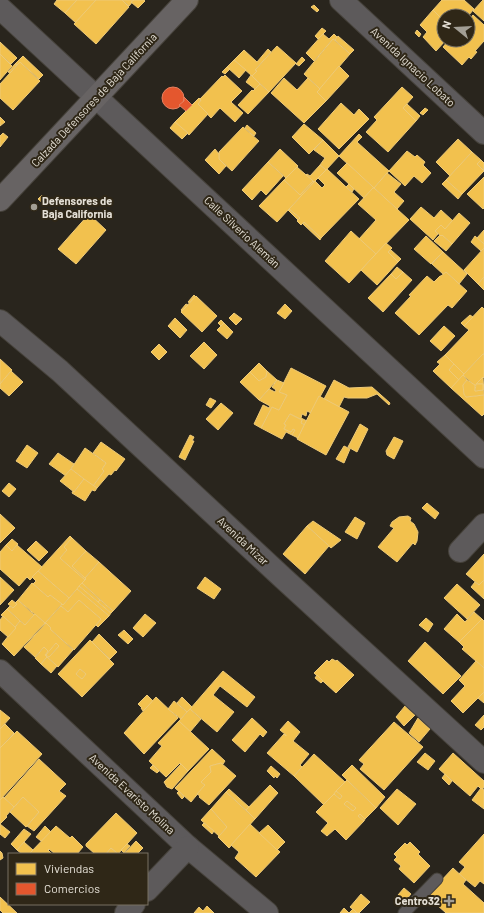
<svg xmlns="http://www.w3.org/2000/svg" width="484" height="913" font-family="Barlow,sans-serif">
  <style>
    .homes { fill: #f2c14e; stroke: #eeca77; fill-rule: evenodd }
    .shops { fill: #e4572e; stroke: #e48060 }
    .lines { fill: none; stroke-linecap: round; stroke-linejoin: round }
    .service-casing { stroke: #46423b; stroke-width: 13 }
    .minor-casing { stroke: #46423b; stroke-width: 24 }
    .primary-casing { stroke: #46423b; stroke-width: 24 }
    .service { stroke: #5d5a5b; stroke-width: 11 }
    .minor { stroke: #5d5a5b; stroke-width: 22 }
    .primary { stroke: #676363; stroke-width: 22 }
    .poi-dot { fill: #a39f95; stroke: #2f2717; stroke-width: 1.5 }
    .labels { text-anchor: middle; stroke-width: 4; stroke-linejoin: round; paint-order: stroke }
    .street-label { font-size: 11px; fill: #e5e0d6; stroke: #2f2717 }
    .poi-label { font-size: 11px; font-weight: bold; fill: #e5e0d6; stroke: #2f2717; text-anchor: start }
  </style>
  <rect width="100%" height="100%" fill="#29251d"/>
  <g class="homes">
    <path d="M57,0H77L65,13L54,4Z"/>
    <path d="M77,0H96L76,23L65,13Z"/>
    <path d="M96,0H122L129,7L96,44L74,24Z"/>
    <path d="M122,0H134L129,6Z"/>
    <path d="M134,0H144L145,1L138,8L131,2Z"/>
    <path d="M442,0H464L474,9L468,16H444V21L433,10Z"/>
    <path d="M483,0H484V21L473,11Z"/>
    <path d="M314,5L319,10L317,12L311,7Z"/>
    <path d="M433,10L444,21V40H446L436,51L423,37L427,32L420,25Z"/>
    <path d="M473,15L484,25V41L475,51L477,52L471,59L469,57L462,65L443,47L448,41L447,40H468V20Z"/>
    <path d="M322,28L326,31L318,39L315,36Z"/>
    <path d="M417,30L421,34L419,37L415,33Z"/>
    <path d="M323,34L329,39L334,34L337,37L335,40L333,39L314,61L306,53Z"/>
    <path d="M338,36L354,50L350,54L335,40Z"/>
    <path d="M333,39L350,54L320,89L304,74Z"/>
    <path d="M0,42L17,58L11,64L0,54Z"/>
    <path d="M277,46L296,63L269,92L252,76L257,71L255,70Z"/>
    <path d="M268,49L271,52L255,70L257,71L252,76L234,60L244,50L257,62Z"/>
    <path d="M0,54L12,66L0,80Z"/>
    <path d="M23,56L43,75L39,79L20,62L17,65L15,64Z"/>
    <path d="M302,57L305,60L299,66L296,64Z"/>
    <path d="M234,60L246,70L239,78L227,67Z"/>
    <path d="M20,62L40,81L13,110L0,98V84Z"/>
    <path d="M15,64L17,65L10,73L8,72Z"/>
    <path d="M339,66L349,76L326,101L317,92Z"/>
    <path d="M227,67L230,69L225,74L222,72Z"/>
    <path d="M225,75L242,91L231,102L243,113L235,122L220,108L211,118L198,104L201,100L200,99L222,76L223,77Z"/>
    <path d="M251,75L260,84L255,89L246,82Z"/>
    <path d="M284,78L297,90L308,78L320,89L317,92L326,101L304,123L271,93Z"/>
    <path d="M260,84L269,92L248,114L238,105L252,90L253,91Z"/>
    <path d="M402,87L413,97L403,108L416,121L388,152L366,132L377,120L374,117Z"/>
    <path d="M199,98L201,100L198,104L208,114L189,135L175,122Z"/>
    <path d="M341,103L354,115L359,109L369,119L339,149L318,129Z"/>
    <path d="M407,104L420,116L416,121L403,108Z"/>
    <path d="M425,108L428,110L423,115L420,113Z"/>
    <path d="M0,117L5,122L0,126Z"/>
    <path d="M175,122L188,133L182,139L170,128Z"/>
    <path d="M304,124L323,140L309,154L292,137Z"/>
    <path d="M247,125L256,133L254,136L245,128Z"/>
    <path d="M243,127L259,141L232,171L219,159V152Z"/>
    <path d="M3,133L8,137L0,147V136Z"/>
    <path d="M359,134L362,137L357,142L389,171L374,188L339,156Z"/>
    <path d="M458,139L472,152L450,176L436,162Z"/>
    <path d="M323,140L339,156L326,170L320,165L325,158L314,150Z"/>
    <path d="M215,149L219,154V159L226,166L219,174L205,160Z"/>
    <path d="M280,149L298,166L286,178L268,162Z"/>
    <path d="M407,151L415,157L417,155L425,162L423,165L431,173L422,183L414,176L405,186L389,171Z"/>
    <path d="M472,152L481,160L477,164L484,171L462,194L446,180Z"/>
    <path d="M481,160L484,163V170L477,164Z"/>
    <path d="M268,162L283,176L266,195L261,190L252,200L242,190Z"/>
    <path d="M347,163L374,188L364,198L337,173Z"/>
    <path d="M320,165L326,170L314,182L306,175L307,174L310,176Z"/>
    <path d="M297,167L313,181L300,195L284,180Z"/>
    <path d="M327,169L359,199L321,238L304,222L301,225L297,221L300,218L289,209L315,181L322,188L325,185L318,178Z"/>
    <path d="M387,173L401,184L394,192L404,201L397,209L374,188Z"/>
    <path d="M484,177V208L483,209L467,194Z"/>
    <path d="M284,180L300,195L313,181L314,182L277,222L259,206Z"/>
    <path d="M446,180L462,194L458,199L442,184Z"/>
    <path d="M349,184L354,189L352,192L346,187Z"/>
    <path d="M373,188H374L409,220L376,254L359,239L376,220L358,204Z"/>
    <path d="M42,195L50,203L46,206L38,199Z"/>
    <path d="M421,207L434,218L441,210L453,221L445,229L441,225L435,231L438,234L433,240L410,219Z"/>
    <path d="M289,209L300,218L298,220L288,210Z"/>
    <path d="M459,213L470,223L452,244L442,235L441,236L435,231L441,225L445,229Z"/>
    <path d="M89,214L106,230L76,264L58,249Z"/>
    <path d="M304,222L321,238L320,240L303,224Z"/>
    <path d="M484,230V244L477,238Z"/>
    <path d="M351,231L376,254L349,283L325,261Z"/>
    <path d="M440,235L441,236L442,235L452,244L446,251L434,241Z"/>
    <path d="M426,236L443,252L431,264L414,249Z"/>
    <path d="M475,236L484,244V248L481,251L471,242Z"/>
    <path d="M386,243L392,248L388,252L398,262L377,285L361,270Z"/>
    <path d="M484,248V277L478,284L464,270Z"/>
    <path d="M391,250L401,259L398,262L388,252Z"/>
    <path d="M443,252L467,274L459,284L446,272L444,275L432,264Z"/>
    <path d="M397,267L403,272L396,279L391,274Z"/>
    <path d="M403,272L412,280L383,312L368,298L391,274L396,279Z"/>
    <path d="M446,272L467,291L452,308L448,305L419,335L395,313L411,296L409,295L427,276L434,282L440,276H441Z"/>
    <path d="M484,277V290L478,284Z"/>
    <path d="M194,295L196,297L190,303L188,302Z"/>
    <path d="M196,296L217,316L202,332L181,312Z"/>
    <path d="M186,304L188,305L182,311L181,310Z"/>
    <path d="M285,304L292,311L285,319L277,313Z"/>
    <path d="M482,307L484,309V353L464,374L445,355L469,330L464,326Z"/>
    <path d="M234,313L242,319L236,325L229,318Z"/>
    <path d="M470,315L473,317L464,326L461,323Z"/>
    <path d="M175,318L187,330L180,338L168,326Z"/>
    <path d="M221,320L224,323L221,326L218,323Z"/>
    <path d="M224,323L233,332L227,339L217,330Z"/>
    <path d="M444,326L455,336L441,351L430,341Z"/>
    <path d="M204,342L217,355L204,369L190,356Z"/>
    <path d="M159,344L167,352L159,360L151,352Z"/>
    <path d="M483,354L484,355V378L483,377L475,386L463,375Z"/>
    <path d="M445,355L454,364L449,370L459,380L451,388L433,371L440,364L437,362Z"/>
    <path d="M0,359L12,370L0,384Z"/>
    <path d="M259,363L267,371L266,377L259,381L250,372Z"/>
    <path d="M454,364L464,374L459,380L449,370Z"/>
    <path d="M291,368L326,386L311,413L307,411L306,416L302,414L301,418L307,421L305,425L301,423L302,420L290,414L284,424L286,425L284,429L291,432L293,429L295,430L292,435L286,432L282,439L261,428L272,407L279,410L287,395L279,392Z"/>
    <path d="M11,371L23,382L9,396L0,388V384Z"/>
    <path d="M267,371L277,380L259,400L240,382L250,372L259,381L266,377Z"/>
    <path d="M463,375L467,380L463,385L464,394L466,397L484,395V414L482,416L451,388Z"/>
    <path d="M483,377L484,395L466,397L464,394L463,385L467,380L475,385V391L483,390V384H476Z"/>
    <path d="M277,380L284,383L279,392L287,395L279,410L272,407L261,428L254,424L263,405L269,408L270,406L259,400L269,389L275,392L276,390L272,387Z"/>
    <path d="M334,380L349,388L372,387L390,403L389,405L377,394L367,398H348L344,397L339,407L324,399Z"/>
    <path d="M476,384H483V390L475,391Z"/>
    <path d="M319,396L349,412L326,455L297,439Z"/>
    <path d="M210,398L216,401L211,408L206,405Z"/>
    <path d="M221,403L233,413L218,430L206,419Z"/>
    <path d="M290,414L302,420L301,423L304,425L298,438L292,435L295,430L293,429L291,432L284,429L286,425L284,424Z"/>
    <path d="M360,424L368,429L357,452L348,447Z"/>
    <path d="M190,435L194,437L192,441H194L185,460L179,457Z"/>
    <path d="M394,437L403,441L394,459L387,455L386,451Z"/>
    <path d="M101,442L125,459L116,471L115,470L111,475L109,474L97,488L93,486L104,471L102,469L106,463L93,453Z"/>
    <path d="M27,445L38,453L27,468L16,461Z"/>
    <path d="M344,446L350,449L344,463L336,459Z"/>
    <path d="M85,448L106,463L102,469L104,471L93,486L71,469Z"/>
    <path d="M58,453L74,464L66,476L49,464Z"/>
    <path d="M71,469L84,479L74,492L60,481Z"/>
    <path d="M84,479L97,488L95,491L92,490L85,501L72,493L73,491L74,492Z"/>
    <path d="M9,483L16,489L9,497L2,491Z"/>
    <path d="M427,503L439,513L435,519L422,508Z"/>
    <path d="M0,514L15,528L0,543Z"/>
    <path d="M408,516L411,518L410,521L414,524L418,532L417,541L415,545L413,543L397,562L378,547L394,528L390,526L392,522L399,517Z"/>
    <path d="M355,517L365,523L357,539L345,532Z"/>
    <path d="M313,521L341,540L331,548L307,526Z"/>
    <path d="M307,526L329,546L305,574L283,554Z"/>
    <path d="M70,536L72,538L64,547L67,550L60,558L85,580L69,598L38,571Z"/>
    <path d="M72,538L86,551L72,566L86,579L85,580L60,558L67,550L64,547Z"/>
    <path d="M12,539L18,544L12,551L6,545Z"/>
    <path d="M36,541L48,552L39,561L27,550Z"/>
    <path d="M6,545L12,551L17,545L42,567L30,580L27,577L19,586L0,569V552Z"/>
    <path d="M86,551L99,562L85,578L72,566Z"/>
    <path d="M484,554V580L479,585L466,574Z"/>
    <path d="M99,562L131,591L113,611L82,583L86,579L85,578Z"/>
    <path d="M38,571L69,598L63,605L50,595L48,597L33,584L36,581L32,577Z"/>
    <path d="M0,577L14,590L0,605Z"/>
    <path d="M205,577L221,589L214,599L197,588Z"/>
    <path d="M484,580V599L471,587L475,582L479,585Z"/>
    <path d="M32,583L48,597L50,595L62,604L45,623L18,600Z"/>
    <path d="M82,583L100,600L98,602L79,586Z"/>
    <path d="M457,584L480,605L467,619L444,598Z"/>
    <path d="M79,586L111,613L109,616L77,589Z"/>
    <path d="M77,589L109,616L98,627L96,625L101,619L79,600L68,612L61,606L62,604L63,605Z"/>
    <path d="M12,600L17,604L13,608L8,604Z"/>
    <path d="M18,600L34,615L25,625L7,609L10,606L13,608L17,604L15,603Z"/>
    <path d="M79,600L101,619L74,650L50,629L51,628L45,623L61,606L68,612Z"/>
    <path d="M100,600L113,611L111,613L98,602Z"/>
    <path d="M7,609L20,621L15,627L1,615Z"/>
    <path d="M474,612L482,619L459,642L444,629L457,614L465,622Z"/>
    <path d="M35,614L45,623L14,656L2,644L20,621L25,625Z"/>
    <path d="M145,614L156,623L143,637L133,628Z"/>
    <path d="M3,616L16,628L8,637L0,630V620Z"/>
    <path d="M426,618L433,624L428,632L419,625Z"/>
    <path d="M482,619L484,621V668L462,649L464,647L459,642Z"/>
    <path d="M46,623L51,628L50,629L73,650L58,667L45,655L48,651L44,647L35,657L24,647ZM56,643L59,646L49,657L46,655Z"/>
    <path d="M124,630L133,639L128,644L118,635Z"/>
    <path d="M99,634L117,652L110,659L92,642Z"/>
    <path d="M90,640L114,664L82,697L58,674ZM80,669L86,674L82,679L76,674Z"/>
    <path d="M425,642L461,676L443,694L408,661Z"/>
    <path d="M56,643L59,646L49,657L46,655Z"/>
    <path d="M44,647L48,651L45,655L47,657L41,664L35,658Z"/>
    <path d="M47,657L57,666L51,673L41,664Z"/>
    <path d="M332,659L336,661L337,660L354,675L336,693L314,673L327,660L329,662Z"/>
    <path d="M476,661L484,668V692L463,713L451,701L465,686L459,680Z"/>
    <path d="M80,669L86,674L82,679L76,674Z"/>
    <path d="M223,671L255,697L247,707L220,686L213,695L234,712L217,732L190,709Z"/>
    <path d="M317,675L323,681L321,683L315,678Z"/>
    <path d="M484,692V703L478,698Z"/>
    <path d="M147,695L153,701L143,711L141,708H142L138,704Z"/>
    <path d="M156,697L178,718L144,754L124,733Z"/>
    <path d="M182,697L192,707L187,712L177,703Z"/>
    <path d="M174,701L187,712L181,719L168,709Z"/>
    <path d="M405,706L415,715L404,726L396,717Z"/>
    <path d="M190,709L201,719L190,732L179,721Z"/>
    <path d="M0,710L10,718L0,729Z"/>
    <path d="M484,715V727L481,730L475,725Z"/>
    <path d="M252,718L267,732L263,737L260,734L245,752L232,740Z"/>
    <path d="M418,718L430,729L419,742L409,733Z"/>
    <path d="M179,721L209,749L188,771L180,763L166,777L149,761L162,746L158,743Z"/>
    <path d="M288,721L300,732L293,741L309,754L300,765L302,767L294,776L267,753L284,734L286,736V735L280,730Z"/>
    <path d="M394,722L423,747L384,790L360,769L364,764L359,760Z"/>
    <path d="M5,724L14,733L0,748V729Z"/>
    <path d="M17,731L42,754L0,800V748Z"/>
    <path d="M212,749L225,761L223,764L221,763L210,766L211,772L201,782L205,785L191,802L175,788Z"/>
    <path d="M425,753L435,761L428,770L417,762Z"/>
    <path d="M453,753L484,781V787L482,790L478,786L470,796L439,769Z"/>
    <path d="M314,754L345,782L324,805L294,776Z"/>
    <path d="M39,759L66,784L59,791L66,796L34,831L27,826L39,812L23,797L14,807L4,798Z"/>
    <path d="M221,763L236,776L209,805L199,797L200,796L197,794L205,785L201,782L211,772L210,766Z"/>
    <path d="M181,764L188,771L172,789L167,787L164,782Z"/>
    <path d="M153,765L159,771L157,773L150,768Z"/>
    <path d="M352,765L385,797L376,808L342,775Z"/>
    <path d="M271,766L280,774L277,778L275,776L274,778L267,771Z"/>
    <path d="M445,774L452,781L449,785L442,778Z"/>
    <path d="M347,780L376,808L365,819L360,814L358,816L364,821L346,840L335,829L327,836L321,831L328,823L316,812L334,794L340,799L342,796L336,791ZM347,801L356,808L353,811L344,804Z"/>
    <path d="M270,785L278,793L255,819L246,810Z"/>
    <path d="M481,788L484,790V809L472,800Z"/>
    <path d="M229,789L249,807L246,810L226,792Z"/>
    <path d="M397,789L416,804L398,825L380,808Z"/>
    <path d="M179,791L184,797L182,799L177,793Z"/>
    <path d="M336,791L342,796L340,799L334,794Z"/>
    <path d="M226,792L255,819L229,848L218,837L227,827L211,809Z"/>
    <path d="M3,797L14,807L6,816L7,817L0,824V800Z"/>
    <path d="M23,797L39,812L26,827L10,812Z"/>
    <path d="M347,801L356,808L353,811L344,804Z"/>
    <path d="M211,809L227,827L219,836L201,820Z"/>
    <path d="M116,813L137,833L118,854L111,848L106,854H95L86,846V844Z"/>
    <path d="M360,814L365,819L364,821L358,816Z"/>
    <path d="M204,823L214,831L212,834L202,825Z"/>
    <path d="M0,824L10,832L5,838L0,834Z"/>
    <path d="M250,824L280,852L256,877L235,858L239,852L231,845Z"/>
    <path d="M268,825L285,842L277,850L259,833Z"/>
    <path d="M45,826L51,832L42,841H41L36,837Z"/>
    <path d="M56,826L70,838L72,836L83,847L77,854H55L49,849L48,850L52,854H29Z"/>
    <path d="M24,829L31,834L17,850L11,844Z"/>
    <path d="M484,834V884L480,881L475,887L459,874L465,867L459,862Z"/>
    <path d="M136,841L143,848L137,854H124Z"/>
    <path d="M24,842L33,850L29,854H22L17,850Z"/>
    <path d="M410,842L420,852L418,854L430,866L414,883L399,869L401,866L394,860L397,857L394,854L405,843L407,845Z"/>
    <path d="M127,844L130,846L124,853L121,850Z"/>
    <path d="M111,848L118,854H106Z"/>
    <path d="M0,851L2,853L3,858L0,860Z"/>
    <path d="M453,868L466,880L463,884L484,903V913H446L427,896Z"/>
    <path d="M404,888L411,894L405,901L398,895Z"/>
    <path d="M361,894L370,902L359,913H357L350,907Z"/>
    <path d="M0,897L17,913H3L0,910Z"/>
    <path d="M207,906L214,913H194L199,907L203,911Z"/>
    <path d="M344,908L349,913L353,909L357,913H340Z"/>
  </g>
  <g class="shops">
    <circle cx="173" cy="98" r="11"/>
    <path d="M184,97L192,105L186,111L179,105L184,101Z"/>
  </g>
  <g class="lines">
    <defs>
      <path id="service" d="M404,913L437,879"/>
      <g id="minor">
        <path d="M341,0L484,133"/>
        <path d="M0,8L484,457"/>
        <path d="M0,321L60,371L283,578L484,762"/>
        <path d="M460,551L484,525"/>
        <path d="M0,671L188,847L267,913"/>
        <path d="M147,890L188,847"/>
        <path d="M126,913L134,904"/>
      </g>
      <path id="primary" d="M0,200L187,0"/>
    </defs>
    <use href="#service" class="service-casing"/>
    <use href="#minor" class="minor-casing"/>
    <use href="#primary" class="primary-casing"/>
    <use href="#service" class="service"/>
    <use href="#minor" class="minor"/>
    <use href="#primary" class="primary"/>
  </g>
  <g class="poi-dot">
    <circle cx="34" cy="207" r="4"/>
    <path d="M447 895h4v4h4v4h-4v4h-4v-4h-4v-4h4z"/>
  </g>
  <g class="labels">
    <g class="street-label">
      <text transform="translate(413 67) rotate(43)" y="4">Avenida Ignacio Lobato</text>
      <text transform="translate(94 100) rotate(-47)" y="4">Calzada Defensores de Baja California</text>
      <text transform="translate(242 232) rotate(43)" y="4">Calle Silverio Alemán</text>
      <text transform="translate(243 541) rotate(43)" y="4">Avenida Mizar</text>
      <text transform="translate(132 794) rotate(43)" y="4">Avenida Evaristo Molina</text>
    </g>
    <g class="poi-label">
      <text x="42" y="205">Defensores de<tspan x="42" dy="13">Baja California</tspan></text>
      <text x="440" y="905" text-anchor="end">Centro32</text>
    </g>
  </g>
  <rect x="8" y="853" width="140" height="52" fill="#2f2717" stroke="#787163"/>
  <rect x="16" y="863" width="20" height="12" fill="#f2c14e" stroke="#787163"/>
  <text x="44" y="873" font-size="12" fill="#e5e0d6">Viviendas</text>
  <rect x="16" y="883" width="20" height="12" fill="#e4572e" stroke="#787163"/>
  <text x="44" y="893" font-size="12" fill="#e5e0d6">Comercios</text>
  <g transform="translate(456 28) rotate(288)"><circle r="19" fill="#2f2717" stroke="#787163"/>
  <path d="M0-3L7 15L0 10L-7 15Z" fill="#a39f95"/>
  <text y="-6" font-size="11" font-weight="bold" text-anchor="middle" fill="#e5e0d6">N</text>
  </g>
</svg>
